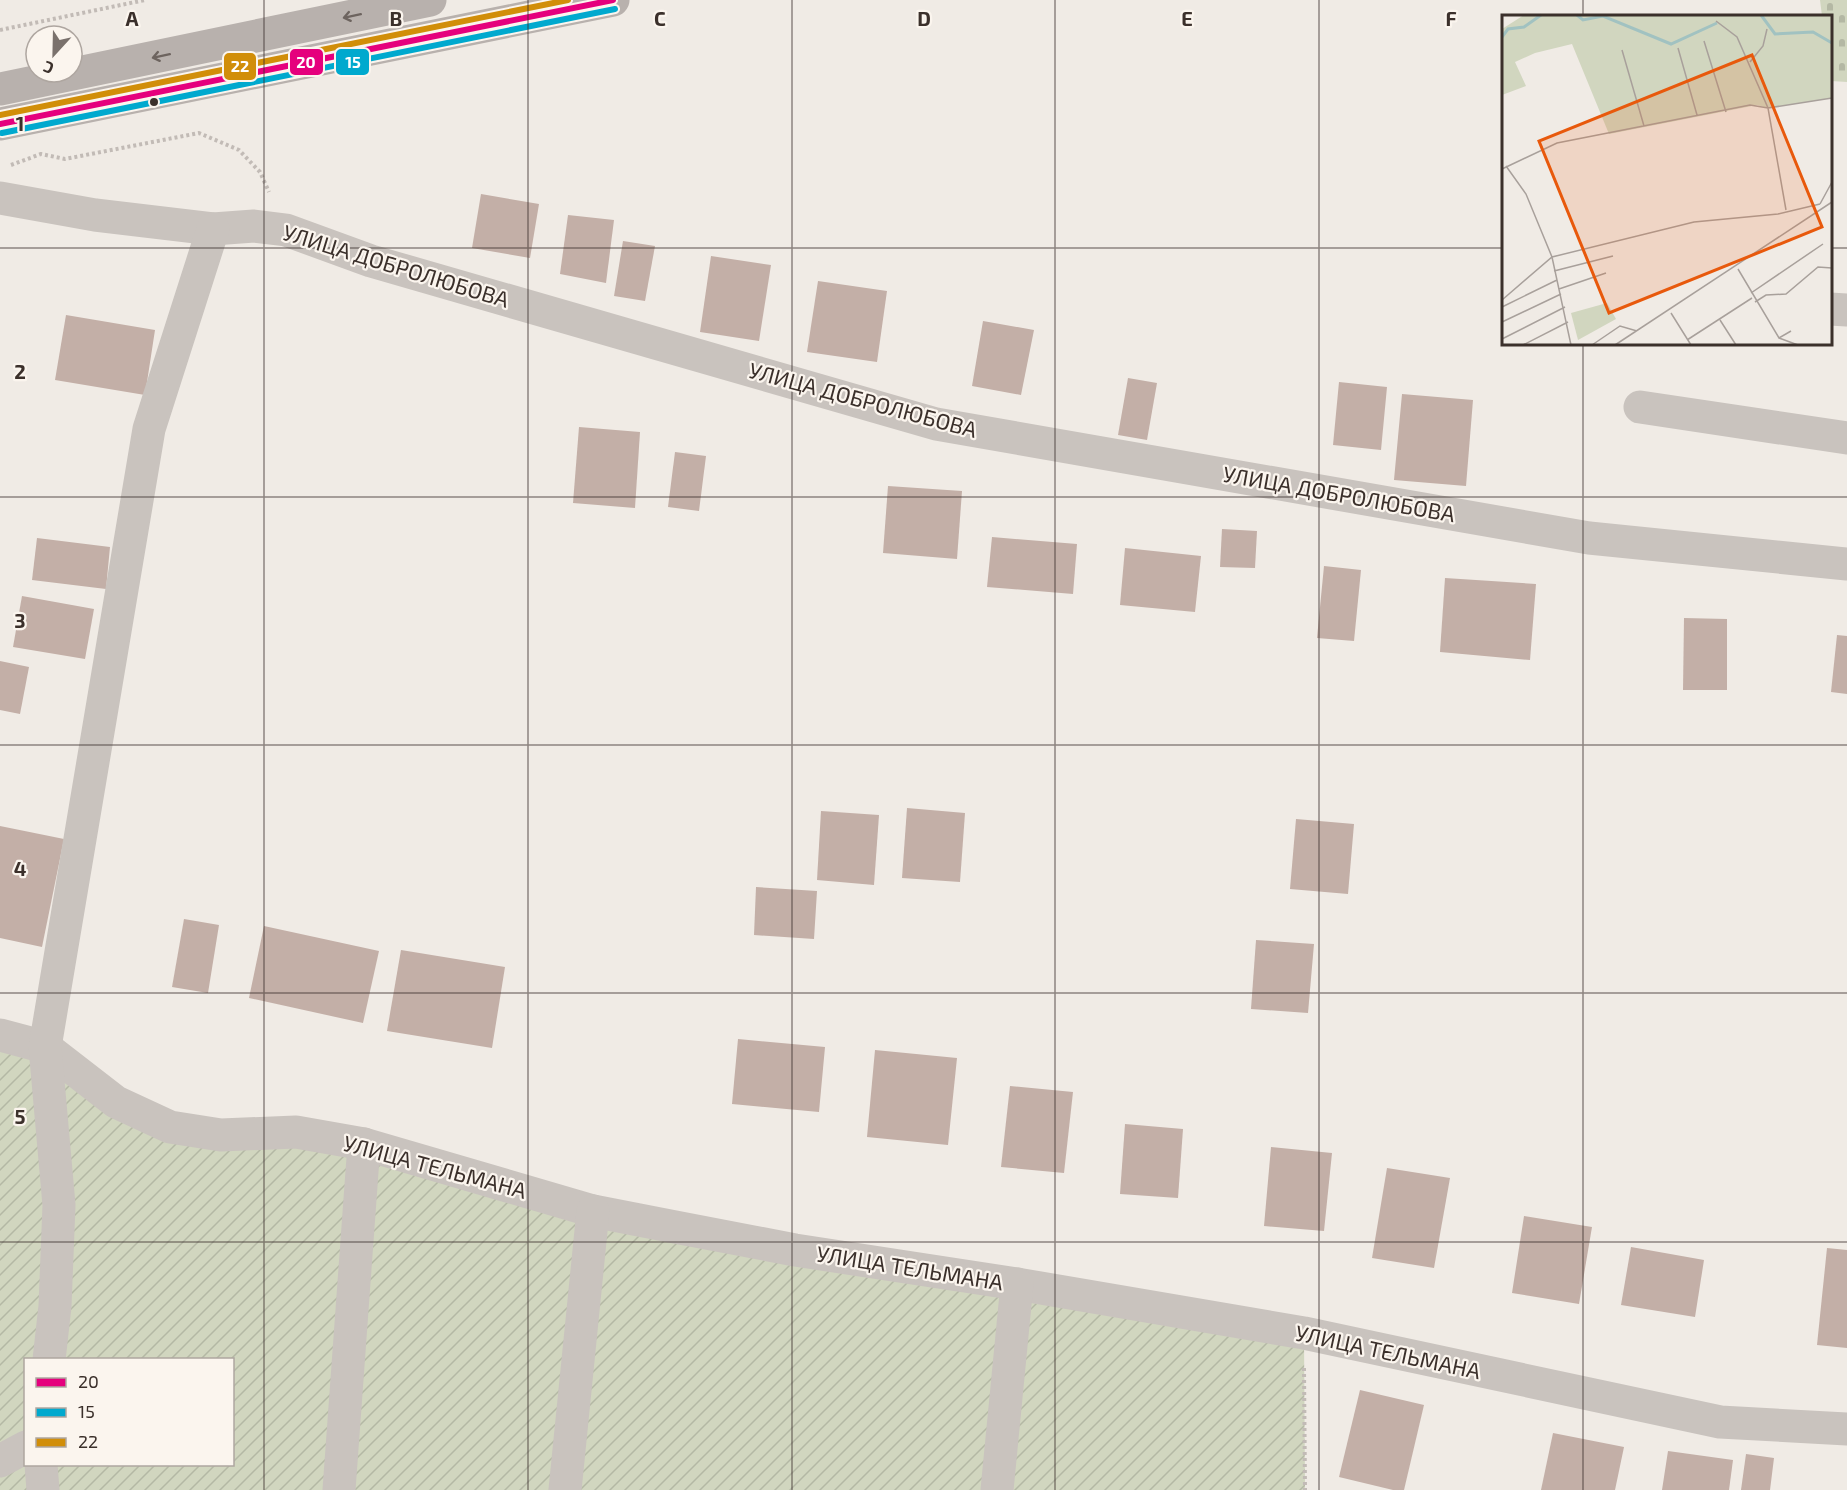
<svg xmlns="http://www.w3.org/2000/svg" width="1847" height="1490" font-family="'Exo 2',sans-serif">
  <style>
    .cemetery { fill: url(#cemetery-stones) }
    .garden { fill: url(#garden-furrows); fill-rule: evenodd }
    .building { fill: #c3afa7 }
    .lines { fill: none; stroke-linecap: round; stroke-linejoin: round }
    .path { stroke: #c2bbb6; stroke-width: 4; stroke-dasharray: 3 3; stroke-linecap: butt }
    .minor { stroke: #c9c3be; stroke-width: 33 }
    .major { stroke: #b8b1ad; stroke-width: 33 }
    .bus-1-casing { stroke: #fbf5ee; stroke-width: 10 }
    .bus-2-casing { stroke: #fbf5ee; stroke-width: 10 }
    .bus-3-casing { stroke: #fbf5ee; stroke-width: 10 }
    .bus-1 { stroke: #e5007d; stroke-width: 6 }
    .bus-2 { stroke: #00a9ce; stroke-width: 6 }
    .bus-3 { stroke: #d18e09; stroke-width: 6 }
    .oneway { stroke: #6d645f }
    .grid { fill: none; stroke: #3b302b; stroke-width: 1.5; stroke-opacity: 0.55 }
    .bus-dot { fill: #3b302b; stroke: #fbf5ee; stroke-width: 2 }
    .labels { text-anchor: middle; stroke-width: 4.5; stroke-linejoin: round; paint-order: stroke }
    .street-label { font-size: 22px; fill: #3b302b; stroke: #fbf5ee }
    .inset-river { fill: none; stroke: #a1c2c1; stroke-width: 3 }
    .inset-road { fill: none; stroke: #a8a09b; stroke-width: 1.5 }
    .view { fill: #e8590c; fill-opacity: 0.15; stroke: #e8590c; stroke-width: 3 }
    .inset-edge { fill: none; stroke: #3b302b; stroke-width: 3 }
    .grid-label { font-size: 20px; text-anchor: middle; font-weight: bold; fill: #3b302b; stroke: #fbf5ee; stroke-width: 4.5; stroke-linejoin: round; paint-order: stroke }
    .line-badge { stroke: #fbf5ee; stroke-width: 2 }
    .badge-label { font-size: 16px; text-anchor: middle; font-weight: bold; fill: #fff }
  </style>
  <defs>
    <pattern id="cemetery-stones" width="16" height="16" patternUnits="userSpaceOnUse" patternTransform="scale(1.5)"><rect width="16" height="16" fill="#d1d6bf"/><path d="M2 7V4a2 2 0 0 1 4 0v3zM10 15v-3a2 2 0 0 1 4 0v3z" fill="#b4b8a4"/></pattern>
    <pattern id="garden-furrows" width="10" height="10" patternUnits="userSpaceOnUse" patternTransform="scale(1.5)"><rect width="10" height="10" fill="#d1d6bf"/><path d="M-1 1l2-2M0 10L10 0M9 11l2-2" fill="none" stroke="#b4b8a4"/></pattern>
  </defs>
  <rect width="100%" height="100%" fill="#f0ebe5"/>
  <path class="cemetery" d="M1820,0H1847V82L1831,81L1830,16H1822Z"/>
  <path class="garden" d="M0,1035L116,1102L296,1132L593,1211L1304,1333L1305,1490H0ZM26,1360H232V1464H26Z"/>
  <g class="building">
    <path d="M481,194L539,204L530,258L472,248Z"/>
    <path d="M568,215L614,220L606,283L560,274Z"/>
    <path d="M623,241L655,246L645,301L614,296Z"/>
    <path d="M711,256L771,265L759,341L700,332Z"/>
    <path d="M818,281L887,291L877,362L807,352Z"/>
    <path d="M66,315L155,330L145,395L55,380Z"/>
    <path d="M983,321L1034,330L1021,395L972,386Z"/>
    <path d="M1128,378L1157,383L1147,440L1118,435Z"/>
    <path d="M1339,382L1387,387L1381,450L1333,445Z"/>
    <path d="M1402,394L1473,400L1466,486L1394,480Z"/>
    <path d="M579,427L640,432L635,508L573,503Z"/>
    <path d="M675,452L706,456L699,511L668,507Z"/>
    <path d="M888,486L962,491L957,559L883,553Z"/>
    <path d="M1222,529L1257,531L1255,568L1220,567Z"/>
    <path d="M992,537L1077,544L1073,594L987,587Z"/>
    <path d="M37,538L110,547L106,589L32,580Z"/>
    <path d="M1125,548L1201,556L1195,612L1120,605Z"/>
    <path d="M1324,566L1361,570L1354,641L1317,638Z"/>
    <path d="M1445,578L1536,584L1530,660L1440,652Z"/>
    <path d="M22,596L94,609L85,659L13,647Z"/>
    <path d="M1684,618L1727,619V690H1683Z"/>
    <path d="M1837,635L1847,636V694L1831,692Z"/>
    <path d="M0,661L29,667L20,714L0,710Z"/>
    <path d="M907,808L965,813L960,882L902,878Z"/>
    <path d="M821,811L879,815L874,885L817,880Z"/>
    <path d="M1296,819L1354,824L1348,894L1290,889Z"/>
    <path d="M0,826L64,839L42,947L0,938Z"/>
    <path d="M756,887L817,891L814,939L754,935Z"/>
    <path d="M184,919L219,925L208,993L172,987Z"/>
    <path d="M264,926L379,951L363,1023L249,998Z"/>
    <path d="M1256,940L1314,944L1308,1013L1251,1009Z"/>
    <path d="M401,950L505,967L492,1048L387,1031Z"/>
    <path d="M738,1039L825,1047L819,1112L732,1104Z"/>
    <path d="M875,1050L957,1058L948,1145L867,1137Z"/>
    <path d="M1010,1086L1073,1092L1064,1173L1001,1167Z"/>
    <path d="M1125,1124L1183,1129L1178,1198L1120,1194Z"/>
    <path d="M1271,1147L1332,1153L1324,1231L1264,1226Z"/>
    <path d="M1387,1168L1450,1178L1434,1268L1372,1258Z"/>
    <path d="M1524,1216L1592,1227L1579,1304L1512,1293Z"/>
    <path d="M1631,1247L1704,1260L1695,1317L1621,1305Z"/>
    <path d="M1827,1248L1847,1250V1348L1817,1345Z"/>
    <path d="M1360,1390L1424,1405L1404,1490H1393L1339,1477Z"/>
    <path d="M1553,1433L1624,1447L1615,1490H1541Z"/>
    <path d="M1668,1451L1733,1460L1729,1490H1662Z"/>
    <path d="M1746,1454L1774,1458L1770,1490H1741Z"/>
  </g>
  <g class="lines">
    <g class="path">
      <path d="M0,30L145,0"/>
      <path d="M11,165L41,154L65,159L199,133L239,150L260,172L269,192"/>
      <path d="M1304,1368L1305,1490"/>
    </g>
    <g class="minor">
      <path d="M0,198L95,215L213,229L254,226L286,230L371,261L936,424L1589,538L1847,564"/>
      <path d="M1830,309L1847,310"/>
      <path d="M1640,407L1847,438"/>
      <path d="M0,1035L45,1047L116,1102L170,1127L221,1135L296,1132L364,1144L593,1211L675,1227L795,1250L1017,1284L1304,1333L1720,1422L1847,1429"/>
      <path d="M49,1360L55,1306L59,1205L45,1047L149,429L213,229"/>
      <path d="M0,1461L26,1447"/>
      <path d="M41,1464L43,1490"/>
      <path d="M339,1490L364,1144"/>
      <path d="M565,1490L593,1211"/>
      <path d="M997,1490L1017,1284"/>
    </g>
    <g class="major">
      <path d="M0,89L430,0"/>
      <path d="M0,124L613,0"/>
    </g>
    <defs>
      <path id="bus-1" d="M0,124L613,0"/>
      <path id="bus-2" d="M2,133L615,9"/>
      <path id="bus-3" d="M0,115L568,0"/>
    </defs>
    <use href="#bus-1" class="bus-1-casing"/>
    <use href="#bus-2" class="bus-2-casing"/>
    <use href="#bus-3" class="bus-3-casing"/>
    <use href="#bus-1" class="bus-1"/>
    <use href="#bus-2" class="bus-2"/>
    <use href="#bus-3" class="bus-3"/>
  </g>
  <defs><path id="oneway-shaft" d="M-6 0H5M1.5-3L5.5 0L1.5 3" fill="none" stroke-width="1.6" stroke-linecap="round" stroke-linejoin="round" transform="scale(1.5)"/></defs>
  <g class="oneway">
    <use href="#oneway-shaft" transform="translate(352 16) rotate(168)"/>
    <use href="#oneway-shaft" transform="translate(161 56) rotate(168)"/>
  </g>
  <path class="grid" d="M264,0V1490M528,0V1490M792,0V1490M1055,0V1490M1319,0V1490M1583,0V16M0,248H1504M1830,248H1847M1583,344V1490M0,497H1847M0,745H1847M0,993H1847M0,1242H1847"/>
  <circle class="bus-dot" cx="154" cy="102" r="5"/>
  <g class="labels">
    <g class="street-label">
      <text transform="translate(396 266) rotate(17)" y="8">УЛИЦА ДОБРОЛЮБОВА</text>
      <text transform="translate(863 400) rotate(15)" y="8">УЛИЦА ДОБРОЛЮБОВА</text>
      <text transform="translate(1339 494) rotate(10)" y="8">УЛИЦА ДОБРОЛЮБОВА</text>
      <text transform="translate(435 1167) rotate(15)" y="8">УЛИЦА ТЕЛЬМАНА</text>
      <text transform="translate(910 1268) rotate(9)" y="8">УЛИЦА ТЕЛЬМАНА</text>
      <text transform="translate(1388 1352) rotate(12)" y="8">УЛИЦА ТЕЛЬМАНА</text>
    </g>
  </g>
  <g transform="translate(1502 15)">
    <rect width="330" height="330" fill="#f0ebe5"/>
    <path d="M105,288L114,304L76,325L69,298Z" fill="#d1d6bf"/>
    <path d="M22,0H330V83L266,93L255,90L107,119L70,29L33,38L13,47L24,71L0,80V14Z" fill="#d1d6bf"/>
    <path class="inset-river" d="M75,0L81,5L101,1L169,29L215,8M259,0L273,19L311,17L330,28M0,22L6,14L22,12L39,0"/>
    <path class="inset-road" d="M214,6L235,22L266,93L284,195M202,26L224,97M176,33L195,100M120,35L142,111M248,47L261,31L265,14M4,151L24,179L50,242L69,330M0,154L55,128L248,90L266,93L330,83M318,189L330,167M236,254L277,323L289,316M52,256L111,241M57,274L104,258M249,278L321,229M0,285L50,242L192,207L276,199L318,189M253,287L264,280L284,279L316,252L330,253M0,292L55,265M169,298L189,330M218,305L234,330M0,307L59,279M277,323L296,330M0,324L63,292M185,325L250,283M21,330L66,307M90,330L118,311L135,316M113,330L330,187"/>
    <path class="view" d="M250,40L320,212L107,298L37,126Z"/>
    <rect width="330" height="330" class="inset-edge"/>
  </g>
  <g class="grid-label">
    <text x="132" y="26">A</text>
    <text x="396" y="26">B</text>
    <text x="660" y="26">C</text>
    <text x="924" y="26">D</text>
    <text x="1187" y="26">E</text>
    <text x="1451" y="26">F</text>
    <text x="20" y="131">1</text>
    <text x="20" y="379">2</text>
    <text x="20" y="628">3</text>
    <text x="20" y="876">4</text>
    <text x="20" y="1124">5</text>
  </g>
  <g class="line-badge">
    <rect x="289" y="48" width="35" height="28" rx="6" fill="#e5007d"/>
    <rect x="335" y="48" width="35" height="28" rx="6" fill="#00a9ce"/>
    <rect x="223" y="52" width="34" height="29" rx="6" fill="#d18e09"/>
  </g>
  <g class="badge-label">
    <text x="306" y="68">20</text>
    <text x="353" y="68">15</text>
    <text x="240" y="72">22</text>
  </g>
  <rect x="24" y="1358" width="210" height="108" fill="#fbf5ee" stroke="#aea6a0" stroke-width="1.5"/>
  <rect x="36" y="1378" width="30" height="9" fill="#e5007d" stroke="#aea6a0" stroke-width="1.5"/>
  <text x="78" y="1388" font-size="18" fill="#3b302b">20</text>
  <rect x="36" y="1408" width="30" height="9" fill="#00a9ce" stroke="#aea6a0" stroke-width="1.5"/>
  <text x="78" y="1418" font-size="18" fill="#3b302b">15</text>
  <rect x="36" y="1438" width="30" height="9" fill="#d18e09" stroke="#aea6a0" stroke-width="1.5"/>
  <text x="78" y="1448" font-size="18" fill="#3b302b">22</text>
  <g transform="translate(54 54) rotate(202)"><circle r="28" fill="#fbf5ee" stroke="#aea6a0" stroke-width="1.5"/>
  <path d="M0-4.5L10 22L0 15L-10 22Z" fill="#7a716c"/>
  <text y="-9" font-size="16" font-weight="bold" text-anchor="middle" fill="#3b302b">С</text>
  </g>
</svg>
